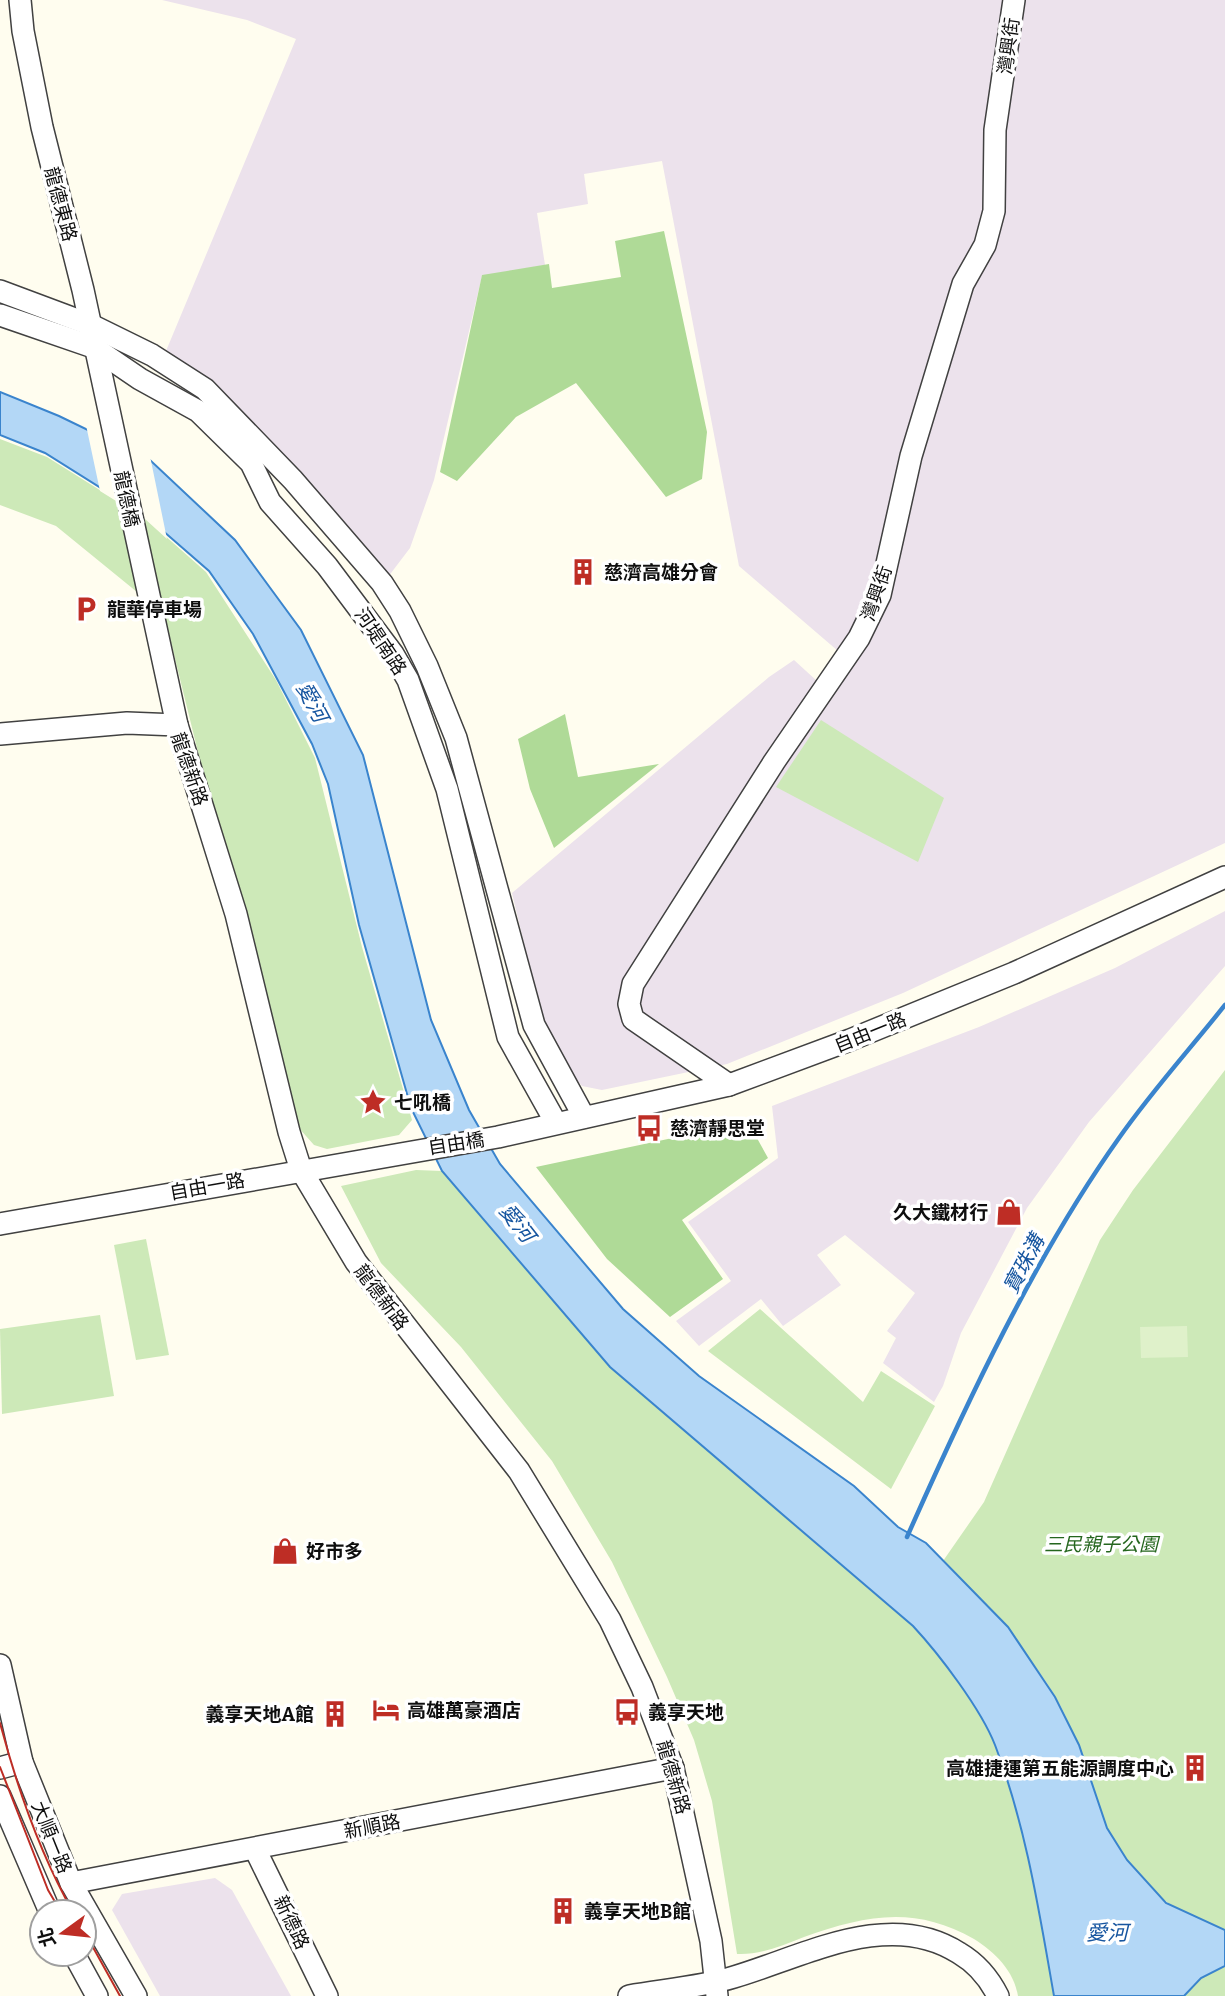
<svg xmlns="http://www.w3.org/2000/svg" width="1225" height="1996" font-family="Bitter,'Noto Sans TC',serif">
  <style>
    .industrial { fill: #ece2ec }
    .green { fill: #cde9b8 }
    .forest { fill: #afda97 }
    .pitch { fill: #dff1ca }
    .water { fill: #b3d7f6; stroke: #3a84cd; stroke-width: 2 }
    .pier { fill: #fffdef }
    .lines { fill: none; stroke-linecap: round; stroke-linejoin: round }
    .stream { stroke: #3a84cd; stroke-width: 4.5 }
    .minor-casing { stroke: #414141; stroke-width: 24 }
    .minor { stroke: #fff; stroke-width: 21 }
    .tram { stroke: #be2d25; stroke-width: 2 }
    .labels { text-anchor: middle; stroke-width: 7; stroke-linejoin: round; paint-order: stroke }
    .street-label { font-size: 19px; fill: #0e0e0e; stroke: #fff }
    .poi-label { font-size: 19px; font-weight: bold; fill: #0e0e0e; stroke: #fff; text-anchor: start }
    .park-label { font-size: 19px; font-style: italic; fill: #25661e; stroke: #fff }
    .water-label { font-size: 21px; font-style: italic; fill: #1756a0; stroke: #fff }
  </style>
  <rect width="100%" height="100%" fill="#fffdef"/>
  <g class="industrial">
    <path d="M162,0H1225V843L903,993L727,1064L602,1090L582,1086L564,1065L540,1012L512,893L769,677L794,660L817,681L838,651L739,566L662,161L584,174L588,204L537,213L545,265L482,276L434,480L410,548L388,577L166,351L296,39L247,20Z"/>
    <path d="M1225,911V966L1089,1122L1027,1208L961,1333L943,1386L934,1402L883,1363L896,1338L887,1331L915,1293L845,1235L817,1255L841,1285L783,1326L761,1299L699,1346L676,1321L731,1281L688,1222L778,1158L772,1106L979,1027L1115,968Z"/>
    <path d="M215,1878L232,1890L291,1996H160L112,1910L122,1894Z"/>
  </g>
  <g class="green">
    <path d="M0,439L47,457L146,519L206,572L276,680L315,758L362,947L412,1120L399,1135L327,1149L314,1145L298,1127L216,825L164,614L56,526L0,505Z"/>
    <path d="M821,720L944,798L918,862L776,787Z"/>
    <path d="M1225,1070V1930C1174,1919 1130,1875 1108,1829C1087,1786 1080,1738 1055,1696C1024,1645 985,1604 943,1561L984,1502L1100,1240L1133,1190Z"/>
    <path d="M416,1170L442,1171L610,1367L913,1626C939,1654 981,1709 995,1745C1026,1826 1039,1911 1054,1996H1018C1014,1971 995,1952 974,1939C915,1905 865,1915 804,1937C781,1946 761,1955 737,1954L712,1801L694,1740L667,1677L612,1562L552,1461L461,1347L381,1263L341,1186Z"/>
    <path d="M146,1239L169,1355L136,1360L114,1245Z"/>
    <path d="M760,1309L863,1402L881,1371L935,1406L891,1489L708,1351Z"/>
    <path d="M100,1315L114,1396L2,1414L0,1329Z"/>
    <path d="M1225,1966V1996H1184L1201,1978Z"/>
  </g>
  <g class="forest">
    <path d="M664,231L707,432L702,479L666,497L576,383L516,417L457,481L440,472L482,275L549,264L552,288L621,277L615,241Z"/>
    <path d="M565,714L578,777L659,764L554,848L530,789L518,739Z"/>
    <path d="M748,1122L768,1158L682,1220L723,1279L670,1317L607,1259L536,1167Z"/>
  </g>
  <path class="pitch" d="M1187,1326L1188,1357L1141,1358L1140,1327Z"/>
  <path class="water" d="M0,392L59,416L150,460L235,540L301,630L363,755L431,1020L469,1110L500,1164L623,1309L699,1376L854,1486L898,1527L926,1543L1008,1627L1055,1697L1079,1745L1107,1828L1127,1860L1166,1903L1225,1930V1966L1201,1978L1184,1996H1054C1039,1911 1026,1826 995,1745C981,1709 939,1654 913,1626L610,1367L442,1171L411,1108L359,925L328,784L312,744L253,634L209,571L147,517L45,453L0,435Z"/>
  <path class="pier" d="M86,425L150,456L167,539L145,519L100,491Z"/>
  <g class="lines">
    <path class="stream" d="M907,1537C966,1404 1035,1256 1119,1138C1151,1092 1190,1049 1225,1005"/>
    <defs>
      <g id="minor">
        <path d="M20,0L23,31L42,127L83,290L177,725"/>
        <path d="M0,291L91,325L152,355L205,389L293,480L382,583L400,611L427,666L456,738L534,1025L584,1117"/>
        <path d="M0,315L93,347L140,379L198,411L251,463L270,502L327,566L393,654L408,680L447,789L508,1037L556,1123"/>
        <path d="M0,734L127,723L177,725L236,914L289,1132L301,1170L356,1262L519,1471L610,1620L642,1687L673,1768L711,1941L717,1996"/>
        <path d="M729,1085L633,1019L629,1004L633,984L774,762L859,638L880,595L911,456L963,284L985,245L994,211L995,130L1014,0"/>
        <path d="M0,1224L498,1137L729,1085L850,1040L1014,973L1225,877"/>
        <path d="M0,1665L22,1762L71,1883L136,1996"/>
        <path d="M0,1768L22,1762"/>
        <path d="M0,1796L50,1912"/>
        <path d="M255,1849L327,1996"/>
        <path d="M71,1883L673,1768"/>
        <path d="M74,1954L97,1996"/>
        <path d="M629,1996C663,1990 701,1987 734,1977C805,1956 889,1908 959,1953C976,1963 989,1978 998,1996"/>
      </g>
    </defs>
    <use href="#minor" class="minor-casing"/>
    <use href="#minor" class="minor"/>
    <g class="tram">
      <path d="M0,1723C17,1787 40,1854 73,1912"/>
      <path d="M0,1767L48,1890L61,1912"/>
      <path d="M84,1931L120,1996"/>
    </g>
  </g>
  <defs>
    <symbol id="building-bare" viewBox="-9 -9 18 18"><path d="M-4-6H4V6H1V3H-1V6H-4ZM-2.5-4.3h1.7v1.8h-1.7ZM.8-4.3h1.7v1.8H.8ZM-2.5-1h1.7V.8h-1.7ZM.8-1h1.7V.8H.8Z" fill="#be2d25" stroke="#fff" stroke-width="2.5" paint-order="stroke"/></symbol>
    <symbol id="parking-bare" viewBox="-9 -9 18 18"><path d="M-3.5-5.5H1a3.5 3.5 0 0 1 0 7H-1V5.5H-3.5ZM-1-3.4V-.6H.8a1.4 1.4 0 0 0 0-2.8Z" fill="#be2d25" stroke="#fff" stroke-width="2.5" paint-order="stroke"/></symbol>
    <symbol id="sight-bare" viewBox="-9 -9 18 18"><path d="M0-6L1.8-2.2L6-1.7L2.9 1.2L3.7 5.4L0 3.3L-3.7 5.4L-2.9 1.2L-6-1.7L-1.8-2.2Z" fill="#be2d25" stroke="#fff" stroke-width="2.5" paint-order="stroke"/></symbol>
    <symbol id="bus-bare" viewBox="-9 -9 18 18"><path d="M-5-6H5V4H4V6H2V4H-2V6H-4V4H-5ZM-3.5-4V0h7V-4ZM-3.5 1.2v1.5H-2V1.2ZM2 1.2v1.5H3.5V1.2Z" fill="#be2d25" stroke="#fff" stroke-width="2.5" paint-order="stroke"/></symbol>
    <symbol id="shop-bare" viewBox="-9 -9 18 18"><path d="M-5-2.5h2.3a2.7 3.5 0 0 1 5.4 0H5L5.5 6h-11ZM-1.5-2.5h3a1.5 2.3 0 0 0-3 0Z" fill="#be2d25" stroke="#fff" stroke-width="2.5" paint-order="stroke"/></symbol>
    <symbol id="hotel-bare" viewBox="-9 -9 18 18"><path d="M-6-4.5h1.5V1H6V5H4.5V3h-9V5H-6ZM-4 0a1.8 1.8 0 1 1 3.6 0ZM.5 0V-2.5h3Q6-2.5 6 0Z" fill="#be2d25" stroke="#fff" stroke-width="2.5" paint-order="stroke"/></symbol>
  </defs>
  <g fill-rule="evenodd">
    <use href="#building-bare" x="564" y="553" width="38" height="38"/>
    <use href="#parking-bare" x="67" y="590" width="38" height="38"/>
    <use href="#sight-bare" x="354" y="1083" width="38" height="38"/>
    <use href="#bus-bare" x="630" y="1109" width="38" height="38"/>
    <use href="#shop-bare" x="990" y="1193" width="38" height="38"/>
    <use href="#shop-bare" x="266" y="1532" width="38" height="38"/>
    <use href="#hotel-bare" x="367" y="1691" width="38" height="38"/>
    <use href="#bus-bare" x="608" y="1693" width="38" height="38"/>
    <use href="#building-bare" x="316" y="1695" width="38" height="38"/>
    <use href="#building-bare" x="1176" y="1749" width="38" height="38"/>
    <use href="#building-bare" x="544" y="1892" width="38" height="38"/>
  </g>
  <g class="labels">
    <g class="street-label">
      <text transform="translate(1008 46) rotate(-82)" y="7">灣興街</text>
      <text transform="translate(61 204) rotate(75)" y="7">龍德東路</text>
      <text transform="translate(127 499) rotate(78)" y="7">龍德橋</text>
      <text transform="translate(876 593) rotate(-71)" y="7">灣興街</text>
      <text transform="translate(381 641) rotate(56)" y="7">河堤南路</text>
      <text transform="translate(190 769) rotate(71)" y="7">龍德新路</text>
      <text transform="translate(870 1032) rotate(-22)" y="7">自由一路</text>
      <text transform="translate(456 1143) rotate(-9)" y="7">自由橋</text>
      <text transform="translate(207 1186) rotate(-10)" y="7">自由一路</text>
      <text transform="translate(382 1297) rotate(53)" y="7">龍德新路</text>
      <text transform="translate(674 1777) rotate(74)" y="7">龍德新路</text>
      <text transform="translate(372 1826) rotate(-11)" y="7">新順路</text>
      <text transform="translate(52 1837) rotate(68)" y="7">大順一路</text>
      <text transform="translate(292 1922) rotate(65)" y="7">新德路</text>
    </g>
    <g class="poi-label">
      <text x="604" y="579">慈濟高雄分會</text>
      <text x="107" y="616">龍華停車場</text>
      <text x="394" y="1109">七吼橋</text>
      <text x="670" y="1135">慈濟靜思堂</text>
      <text x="988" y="1219" text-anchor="end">久大鐵材行</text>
      <text x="306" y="1558">好市多</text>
      <text x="407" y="1717">高雄萬豪酒店</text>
      <text x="648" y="1719">義享天地</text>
      <text x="314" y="1721" text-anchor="end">義享天地A館</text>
      <text x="1174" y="1775" text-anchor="end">高雄捷運第五能源調度中心</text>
      <text x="584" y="1918">義享天地B館</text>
    </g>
    <g class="park-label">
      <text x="1101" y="1551">三民親子公園</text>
    </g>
    <g class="water-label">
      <text transform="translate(312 702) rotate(62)" y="7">愛河</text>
      <text transform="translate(517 1223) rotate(52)" y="7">愛河</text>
      <text transform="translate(1024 1264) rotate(-62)" y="7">寶珠溝</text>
      <text x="1107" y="1940">愛河</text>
    </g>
  </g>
  <g transform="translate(63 1933) rotate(255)"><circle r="33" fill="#ffffff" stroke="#9f9f9f" stroke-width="2"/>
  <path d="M0-5L12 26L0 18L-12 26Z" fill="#be2d25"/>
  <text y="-10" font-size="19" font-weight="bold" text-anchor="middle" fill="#0e0e0e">北</text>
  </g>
</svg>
